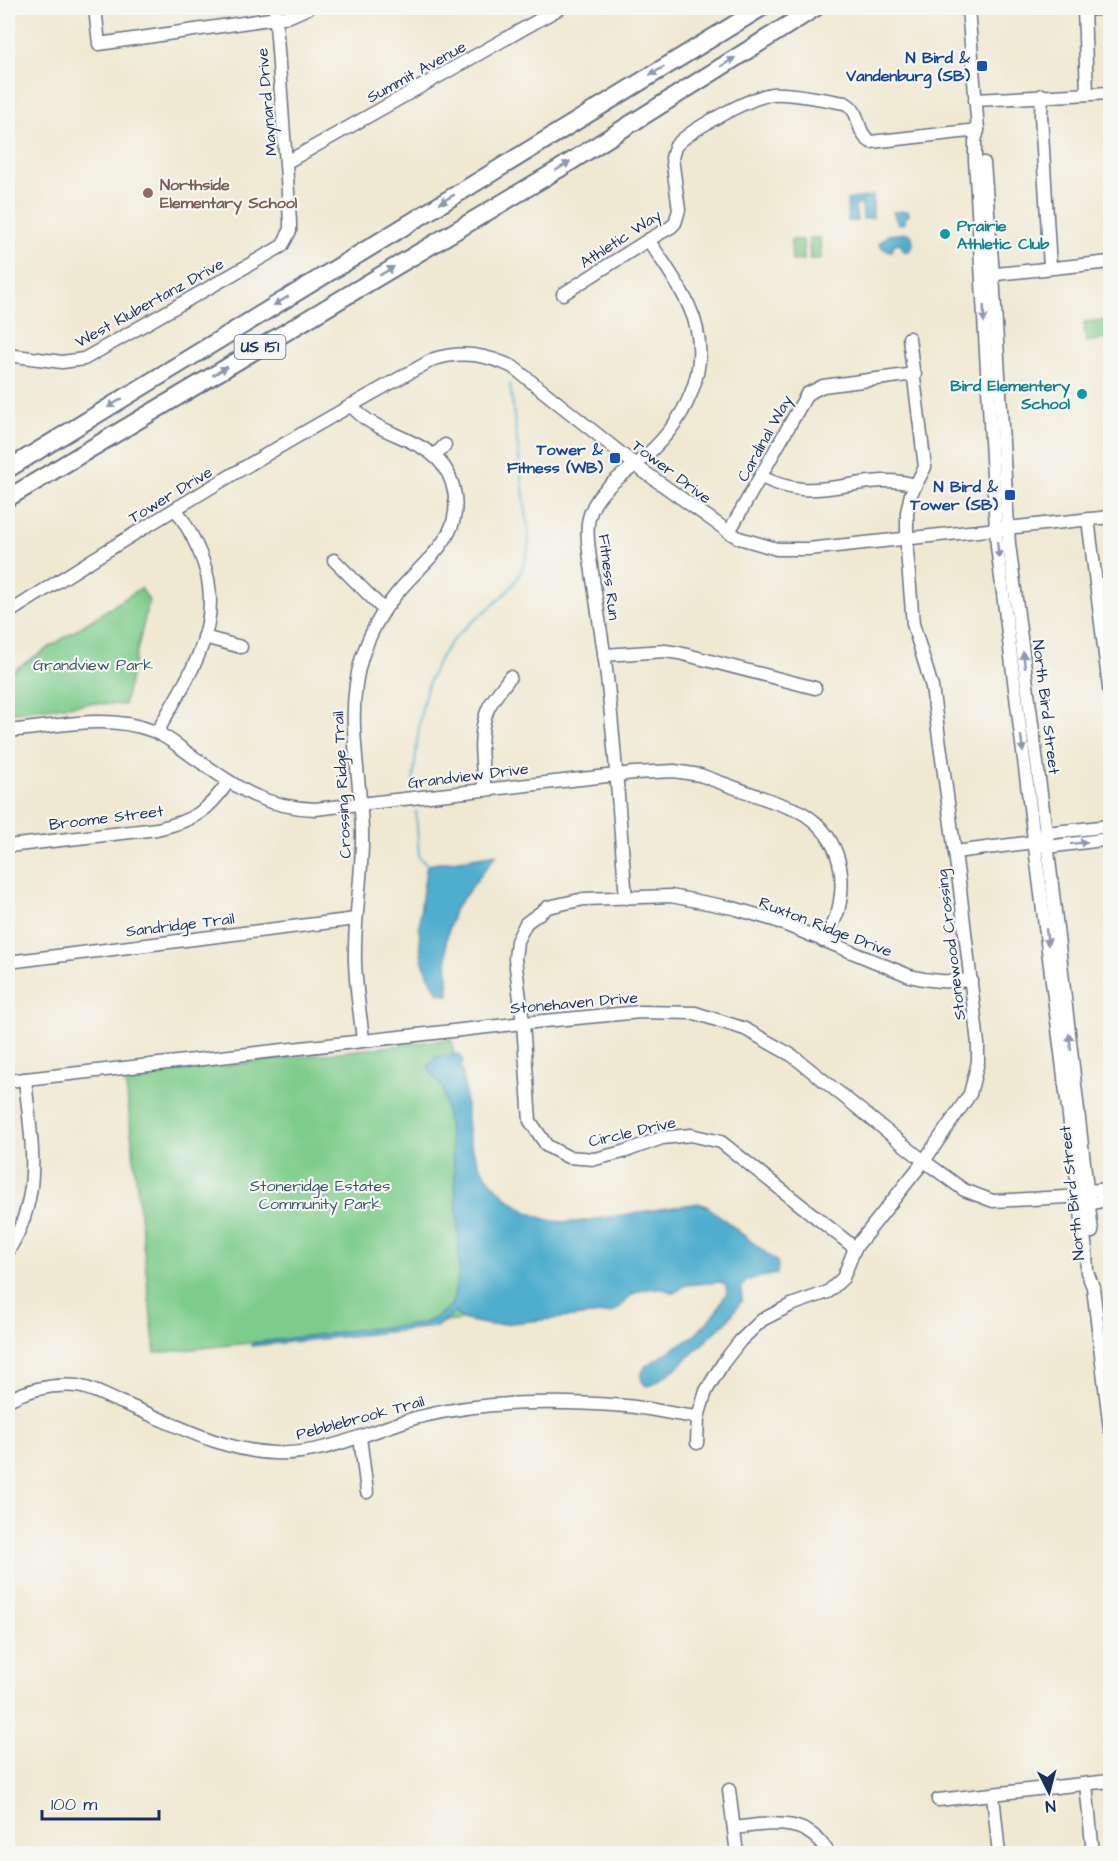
<svg xmlns="http://www.w3.org/2000/svg" width="1118" height="1861" font-family="'Architects Daughter',sans-serif">
  <style>
    .green { fill: #7ecc8b; stroke: #4c7e74; stroke-width: 1.5 }
    .water { fill: #4faece; stroke: #356e96; stroke-width: 1.5 }
    .lines { fill: none; stroke-linecap: round; stroke-linejoin: round }
    .stream { stroke: #4faece; stroke-width: 2 }
    .minor-casing { stroke: #667086; stroke-width: 15 }
    .highway-casing { stroke: #667086; stroke-width: 20 }
    .minor { stroke: #fff; stroke-width: 12 }
    .highway { stroke: #fff; stroke-width: 16 }
    .oneway { fill: #8d97ae }
    .transit-dot { fill: #1a4fb4; stroke: #f6f6f2; stroke-width: 2 }
    .education-dot { fill: #8d6e63; stroke: #f6f6f2; stroke-width: 2 }
    .culture-dot { fill: #0f9aa8; stroke: #f6f6f2; stroke-width: 2 }
    .labels { text-anchor: middle; stroke-width: 4.5; stroke-linejoin: round; paint-order: stroke }
    .shield { fill: #f6f6f2; stroke: #5d6b8a; stroke-width: 1.5 }
    .shield-label { font-size: 15px; font-weight: bold; fill: #1b2f5e }
    .transit-label { font-size: 16px; font-weight: bold; fill: #164399; stroke: #f6f6f2; text-anchor: end }
    .street-label { font-size: 16px; fill: #1b2f5e; stroke: #f6f6f2 }
    .education-label { font-size: 16px; font-weight: bold; fill: #785e54; stroke: #f6f6f2; text-anchor: start }
    .culture-label { font-size: 16px; font-weight: bold; fill: #0d838f; stroke: #f6f6f2; text-anchor: start }
    .park-label { font-size: 16px; fill: #345669; stroke: #f6f6f2 }
  </style>
  <rect width="100%" height="100%" fill="#f6f6f2"/>
  <filter id="ink" filterUnits="userSpaceOnUse"><feTurbulence type="fractalNoise" baseFrequency=".0167" numOctaves="2"/><feDisplacementMap in="SourceGraphic" scale="12" xChannelSelector="R" yChannelSelector="G"/><feConvolveMatrix kernelMatrix="1 2 1 2 8 2 1 2 1" color-interpolation-filters="sRGB"/></filter>
  <filter id="wash" filterUnits="userSpaceOnUse"><feTurbulence type="fractalNoise" baseFrequency=".008" numOctaves="4" result="noise"/><feDisplacementMap in="SourceGraphic" scale="24" xChannelSelector="R" yChannelSelector="G"/><feGaussianBlur stdDeviation="1.35" result="paint"/><feColorMatrix in="noise" values="0 0 0 0 0 0 0 0 0 0 0 0 0 0 0 0 0 1.4 0 .05"/><feComposite in="paint" operator="in"/></filter>
  <g filter="url(#wash)">
    <rect width="100%" height="100%" fill="#f0e8d1"/>
    <g class="green">
      <path d="M809,238H820L821,259H810Z"/>
      <path d="M791,240H803L804,260L792,261Z"/>
      <path d="M1109,317H1110V338L1086,342L1084,322L1109,320Z"/>
      <path d="M141,588L149,601L124,705L90,703L8,713V674Z"/>
      <path d="M452,1039L474,1240L623,1303L155,1353L125,1077Z"/>
    </g>
    <g class="water">
      <path d="M873,196V218L863,219L862,204L855,206L857,221H848L847,200Z"/>
      <path d="M908,211L909,214L905,219V223L898,224L893,212Z"/>
      <path d="M908,233L912,236L913,246L909,251H904L900,243L894,244L892,251C887,251 883,249 879,244L888,235Z"/>
      <path d="M497,854L454,910L446,940L449,995L438,992C433,984 428,975 425,967C414,939 422,894 427,865Z"/>
      <path d="M459,1054L463,1060L461,1067C468,1091 464,1117 470,1141C478,1175 512,1209 545,1219C555,1223 566,1222 577,1222L699,1203L708,1207L776,1261L778,1264L777,1274L754,1278L745,1282L741,1289L742,1300L729,1319L679,1366L652,1385L647,1386C639,1381 640,1373 646,1366L695,1335L714,1315L727,1292C727,1286 725,1284 720,1282L686,1285L674,1293C662,1287 645,1287 633,1294C624,1299 624,1308 611,1313L490,1325L466,1320L458,1316L455,1312L436,1327L251,1346L253,1343L355,1330L422,1324L437,1317L452,1304L459,1272V1245L454,1167L443,1089C439,1081 429,1074 428,1066L436,1057Z"/>
    </g>
    <g class="lines">
      <g class="stream">
        <path d="M413,782C418,741 418,695 440,658C469,608 526,604 529,537L510,384"/>
        <path d="M416,811L419,857L427,865"/>
      </g>
    </g>
  </g>
  <g filter="url(#ink)">
    <g class="lines">
      <defs>
        <g id="minor">
          <path d="M95,8L99,44L290,16L308,8"/>
          <path d="M968,8L978,130L975,141V159L997,546L1086,1251L1087,1272L1093,1287L1110,1429"/>
          <path d="M1084,8L1087,94"/>
          <path d="M1084,10L1110,8"/>
          <path d="M1042,95L1041,115L1050,268"/>
          <path d="M975,100L1110,93"/>
          <path d="M287,162L560,8"/>
          <path d="M984,163L993,274L1009,544L1046,833L1092,1232"/>
          <path d="M987,275L1110,262"/>
          <path d="M563,294L648,240L671,227L675,223L679,210L672,158L675,147C688,130 750,98 772,94C788,92 827,100 845,103C862,111 855,133 871,142L978,130"/>
          <path d="M8,355L62,362L84,359L282,246L290,231V221L275,8"/>
          <path d="M351,405C378,440 438,436 452,483C469,537 422,560 394,597C380,614 369,636 362,657C344,715 361,773 362,832C363,872 355,911 355,950C354,980 360,1011 363,1040"/>
          <path d="M435,455L445,445"/>
          <path d="M761,477C774,483 787,488 802,489C840,492 877,473 915,485"/>
          <path d="M1088,519L1110,695"/>
          <path d="M729,532L807,394L823,386L915,374"/>
          <path d="M334,560L384,610"/>
          <path d="M8,613C147,524 289,439 434,359C462,350 487,355 513,367L643,471L729,532L739,538L777,549H808L1110,517"/>
          <path d="M204,637L241,647"/>
          <path d="M604,655L665,651L679,653L815,688"/>
          <path d="M8,731C56,727 106,713 153,731C167,736 179,747 192,756C235,786 260,807 315,809L634,773L674,771L700,775L799,811C837,832 848,871 838,911C835,921 828,931 823,941"/>
          <path d="M157,733C170,707 187,683 198,656C222,599 208,558 176,509"/>
          <path d="M485,790C482,763 477,735 488,709C493,698 503,687 510,677"/>
          <path d="M1110,826L1046,833L1034,842L1047,847L1110,839"/>
          <path d="M8,846L157,829C192,821 208,812 228,782"/>
          <path d="M955,852L1034,842"/>
          <path d="M626,898C619,817 615,734 604,653C600,626 596,599 592,572C590,557 586,539 588,523C592,495 616,480 635,465C684,426 717,367 689,306C678,283 663,261 648,240"/>
          <path d="M8,962L356,919"/>
          <path d="M8,1081L523,1023L640,1012L695,1013L745,1029L793,1056L924,1161L964,1190L993,1201L1085,1196"/>
          <path d="M1088,1191L1110,1189"/>
          <path d="M1089,1204L1110,1199"/>
          <path d="M855,1248L721,1142L691,1135L662,1138L623,1152L595,1159L568,1157L547,1146L530,1121L523,1023L515,959L517,941L526,923L548,907L584,899L671,896L733,908L774,920L910,976C932,982 949,982 971,980"/>
          <path d="M8,1251C44,1194 31,1142 25,1079"/>
          <path d="M8,1400C30,1389 52,1384 77,1386C93,1388 106,1397 120,1402C169,1421 220,1451 274,1453C324,1456 371,1430 419,1417C485,1400 558,1401 626,1406C651,1408 674,1415 698,1417"/>
          <path d="M360,1437L367,1492"/>
          <path d="M697,1443L698,1417L706,1391L723,1363L740,1341L762,1320L791,1305L828,1292L843,1278L855,1248L924,1161L970,1094L978,1062V1044L960,889L932,687L913,624L907,551V512L911,494L925,467L909,338"/>
          <path d="M1086,1784L1093,1854"/>
          <path d="M729,1790L737,1854"/>
          <path d="M993,1795L999,1854"/>
          <path d="M938,1800L1110,1781"/>
          <path d="M734,1828C770,1824 807,1815 829,1854"/>
        </g>
        <g id="highway">
          <path d="M8,469L761,8"/>
          <path d="M8,498L559,169L815,8"/>
        </g>
      </defs>
      <use href="#minor" class="minor-casing"/>
      <use href="#highway" class="highway-casing"/>
      <use href="#minor" class="minor"/>
      <use href="#highway" class="highway"/>
    </g>
    <defs><path id="oneway-solid" d="M-6-.8H1V-3.2L6.5 0L1 3.2V.8H-6Z" transform="scale(1.5)"/></defs>
    <g class="oneway">
      <use href="#oneway-solid" transform="translate(728 62) rotate(-32)"/>
      <use href="#oneway-solid" transform="translate(657 71) rotate(149)"/>
      <use href="#oneway-solid" transform="translate(563 166) rotate(-32)"/>
      <use href="#oneway-solid" transform="translate(447 199) rotate(149)"/>
      <use href="#oneway-solid" transform="translate(387 271) rotate(-31)"/>
      <use href="#oneway-solid" transform="translate(281 301) rotate(149)"/>
      <use href="#oneway-solid" transform="translate(984 314) rotate(88)"/>
      <use href="#oneway-solid" transform="translate(220 371) rotate(-31)"/>
      <use href="#oneway-solid" transform="translate(115 403) rotate(149)"/>
      <use href="#oneway-solid" transform="translate(998 550) rotate(83)"/>
      <use href="#oneway-solid" transform="translate(1024 660) rotate(-97)"/>
      <use href="#oneway-solid" transform="translate(1022 744) rotate(83)"/>
      <use href="#oneway-solid" transform="translate(1079 843) rotate(-7)"/>
      <use href="#oneway-solid" transform="translate(1047 937) rotate(83)"/>
      <use href="#oneway-solid" transform="translate(1070 1042) rotate(-97)"/>
    </g>
  </g>
  <g class="transit-dot">
    <rect x="976" y="60" width="12" height="12" rx="3"/>
    <rect x="609" y="452" width="12" height="12" rx="3"/>
    <rect x="1004" y="489" width="12" height="12" rx="3"/>
  </g>
  <circle class="education-dot" cx="148" cy="193" r="6"/>
  <g class="culture-dot">
    <circle cx="945" cy="234" r="6"/>
    <circle cx="1082" cy="394" r="6"/>
  </g>
  <g class="labels">
    <rect class="shield" x="234.5" y="335" width="51" height="24" rx="4.5"/>
    <g class="shield-label">
      <text x="260" y="352">US 151</text>
    </g>
    <g class="transit-label">
      <text x="970" y="63">N Bird &amp;<tspan x="970" dy="18">Vandenburg (SB)</tspan></text>
      <text x="603" y="455">Tower &amp;<tspan x="603" dy="18">Fitness (WB)</tspan></text>
      <text x="998" y="492">N Bird &amp;<tspan x="998" dy="18">Tower (SB)</tspan></text>
    </g>
    <g class="street-label">
      <text transform="translate(416 71) rotate(-29)" y="6">Summit Avenue</text>
      <text transform="translate(266 102) rotate(-95)" y="6">Maynard Drive</text>
      <text transform="translate(620 238) rotate(-33)" y="6">Athletic Way</text>
      <text transform="translate(149 302) rotate(-29)" y="6">West Klubertanz Drive</text>
      <text transform="translate(764 438) rotate(-61)" y="6">Cardinal Way</text>
      <text transform="translate(672 471) rotate(37)" y="6">Tower Drive</text>
      <text transform="translate(170 494) rotate(-31)" y="6">Tower Drive</text>
      <text transform="translate(610 577) rotate(83)" y="6">Fitness Run</text>
      <text transform="translate(1047 707) rotate(83)" y="6">North Bird Street</text>
      <text transform="translate(468 775) rotate(-7)" y="6">Grandview Drive</text>
      <text transform="translate(341 785) rotate(-93)" y="6">Crossing Ridge Trail</text>
      <text transform="translate(106 817) rotate(-7)" y="6">Broome Street</text>
      <text transform="translate(180 924) rotate(-7)" y="6">Sandridge Trail</text>
      <text transform="translate(826 926) rotate(21)" y="6">Ruxton Ridge Drive</text>
      <text transform="translate(950 945) rotate(-97)" y="6">Stonewood Crossing</text>
      <text transform="translate(574 1002) rotate(-5)" y="6">Stonehaven Drive</text>
      <text transform="translate(632 1131) rotate(-13)" y="6">Circle Drive</text>
      <text transform="translate(1071 1193) rotate(-96)" y="6">North Bird Street</text>
      <text transform="translate(360 1417) rotate(-15)" y="6">Pebblebrook Trail</text>
    </g>
    <g class="education-label">
      <text x="160" y="190">Northside<tspan x="160" dy="18">Elementary School</tspan></text>
    </g>
    <g class="culture-label">
      <text x="957" y="231">Prairie<tspan x="957" dy="18">Athletic Club</tspan></text>
      <text x="1070" y="391" text-anchor="end">Bird Elementery<tspan x="1070" dy="18">School</tspan></text>
    </g>
    <g class="park-label">
      <text x="93" y="670">Grandview Park</text>
      <text x="320" y="1191">Stoneridge Estates<tspan x="320" dy="18">Community Park</tspan></text>
    </g>
  </g>
  <rect width="1118" height="1861" fill="none" stroke="#f6f6f2" stroke-width="30"/>
  <g transform="translate(1049 1792) rotate(174)" stroke="#f6f6f2" stroke-width="4.5" paint-order="stroke">
  <path d="M0-4.5L10 22L0 15L-10 22Z" fill="#1b2f5e"/>
  <text y="-9" font-size="16" font-weight="bold" text-anchor="middle" fill="#1b2f5e">N</text>
  </g>
  <path d="M42 1810v9h117v-9" fill="none" stroke="#1b2f5e" stroke-width="3"/>
  <text x="51" y="1810" font-size="18" fill="#1b2f5e" stroke="#f6f6f2" stroke-width="4.5" paint-order="stroke">100 m</text>
</svg>
